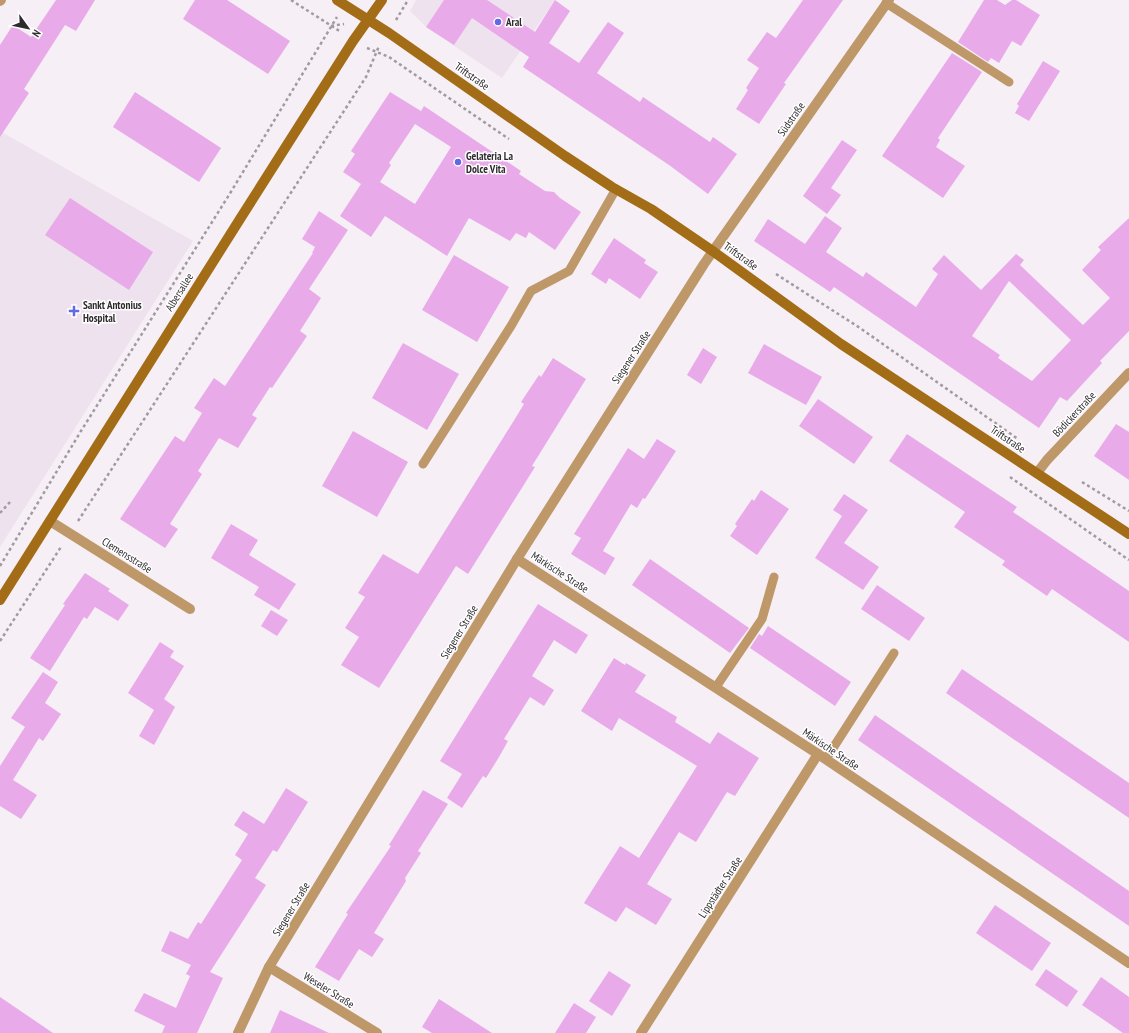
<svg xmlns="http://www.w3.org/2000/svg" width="1129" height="1033" font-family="'PT Sans Narrow',sans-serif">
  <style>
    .built { fill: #efe2ef }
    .building { fill: #e9aaea; fill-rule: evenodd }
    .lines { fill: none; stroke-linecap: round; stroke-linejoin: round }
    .path { stroke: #a19ba1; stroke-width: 2.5; stroke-dasharray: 3 3; stroke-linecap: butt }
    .lane { stroke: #bf986a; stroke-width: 9 }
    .street { stroke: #bf986a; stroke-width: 10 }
    .secondary { stroke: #a36c16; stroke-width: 10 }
    .poi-dot { fill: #6369e2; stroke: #fff; stroke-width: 1.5 }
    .labels { text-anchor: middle; stroke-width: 3; stroke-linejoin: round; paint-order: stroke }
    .poi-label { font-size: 11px; font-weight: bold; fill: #2e2b2e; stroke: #fff; text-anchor: start }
    .street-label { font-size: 11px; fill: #2e2b2e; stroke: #fff }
  </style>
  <rect width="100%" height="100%" fill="#f6eff6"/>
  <g class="built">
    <path d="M416,0H555L502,78L426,27L410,11Z"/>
    <path d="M0,131L193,241L0,547Z"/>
  </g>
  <g class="building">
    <path d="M56,0H95L76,31L65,25L24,89L29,93L0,137V45L13,25L31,37Z"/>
    <path d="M195,0H227L290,41L268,74L183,19Z"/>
    <path d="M444,0H487L535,32L555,0L570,11L549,43L579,63L608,22L624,33L597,73L640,102L643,97L710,142L713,137L737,154L708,194L669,165L523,67L529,57L472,18L454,45L426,27Z"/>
    <path d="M803,0H843L784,83L786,84L759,124L736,109L748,90L746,88L759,68L747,60L767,32L776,38Z"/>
    <path d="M984,0H997L1005,5L1012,0H1016L1040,15L1021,46L1012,41L999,63L991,58L988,62L958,42Z"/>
    <path d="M952,53L982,72L938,138L940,140L936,147L965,166L943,198L882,156Z"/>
    <path d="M1043,61L1060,71L1029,121L1015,113L1019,106L1017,104Z"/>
    <path d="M135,92L221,148L199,182L113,127Z"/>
    <path d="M390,92L421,111L424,106L521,171L519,174L545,191L554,192L560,198L581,212L555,250L529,232L526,238L516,233L510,241L469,218L447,256L385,216L371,237L340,216L361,184L343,172L355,154L351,151ZM415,124L451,147L415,204L380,182L391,165L389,163Z"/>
    <path d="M842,140L857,150L831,188L841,195L827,214L803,196Z"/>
    <path d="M70,198L153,252L129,290L45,235Z"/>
    <path d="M319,211L348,230L309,289L321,298L300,331L307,336L272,388L270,387L252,415L257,418L238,448L219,438L198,471L202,474L170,524L178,529L165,548L120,519L175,436L184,442L202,413L194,408L214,378L225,386L313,253H312L315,247L302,239Z"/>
    <path d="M825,216L842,228L826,252L863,277L866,272L916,307L938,274L932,269L944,255L981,290L1016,254L1024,260L1020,265L1083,325L1110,298L1082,270L1101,250L1098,247L1129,218V331L1100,361L1102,363L1067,401L1060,397L1039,428L834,287L830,292L754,241L768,219L805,244ZM1009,281L1071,340L1032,381L998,358L1000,355L972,336Z"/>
    <path d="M614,238L646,260L644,263L658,272L640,299L609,278L606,284L591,274Z"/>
    <path d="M454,255L509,287L477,342L422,310Z"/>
    <path d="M403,343L459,374L427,430L372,398Z"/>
    <path d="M764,344L822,377L806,405L748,373Z"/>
    <path d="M703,348L717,357L701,384L687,375Z"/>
    <path d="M553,358L586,379L532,466L535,467L468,574L456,566L379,688L341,665L359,637L345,628L365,597L358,593L383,554L418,574L513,422L524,404L521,402L539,375L541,377Z"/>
    <path d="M818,399L873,437L854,464L799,426Z"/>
    <path d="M1116,424L1129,432V480L1094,456Z"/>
    <path d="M353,431L408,462L377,517L322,486Z"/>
    <path d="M907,434L1017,507L1013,512L1129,591V642L1052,589L1047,596L1002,565L1005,561L954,527L965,512L889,461Z"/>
    <path d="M657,439L676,451L645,499L643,498L637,508L631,504L603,551L615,558L605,575L571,554L581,538L574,534L628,448L644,459Z"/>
    <path d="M761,490L789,509L757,555L730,536L737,526L735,524L752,499L754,501Z"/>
    <path d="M844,494L868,510L844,543L879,567L863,590L815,558L842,516L833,510Z"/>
    <path d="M231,524L258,540L249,555L296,584L279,610L254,595L259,587L211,558Z"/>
    <path d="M650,559L749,628L730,653L632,585Z"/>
    <path d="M85,573L110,589L108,591L129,605L118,621L95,607L87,619L84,617L50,671L30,658L65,605L63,604Z"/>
    <path d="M877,585L925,618L909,641L861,609Z"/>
    <path d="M538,604L588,635L576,654L554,640L532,676L554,690L544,706L530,697L504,739L508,741L499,757L486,778L483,776L462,808L447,798L462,774L440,761Z"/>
    <path d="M271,610L288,620L277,636L261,626Z"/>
    <path d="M768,626L851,682L835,706L750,648L759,634L762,636Z"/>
    <path d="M160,642L174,651L170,657L184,666L164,699L175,707L154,745L139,736L154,710L128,693Z"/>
    <path d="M614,658L625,665L626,663L646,675L635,692L677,717L675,722L710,744L718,732L759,758L735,796L727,792L696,842L679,832L647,884L672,899L656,925L626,907L616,922L584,903L620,846L639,858L697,766L619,718L612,731L581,711Z"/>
    <path d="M962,669L1129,783V818L946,693Z"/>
    <path d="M43,672L58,682L45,703L61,714L43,741L39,738L13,780L37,795L21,819L0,806V766L25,727L11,718Z"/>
    <path d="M875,715L1129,891V926L858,740Z"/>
    <path d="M286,788L308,802L277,852L273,850L255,878L266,885L210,972L223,978L197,1033H162L165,1026L134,1011L144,993L176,1008L190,976L186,974L191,965L161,951L170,931L188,939L198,922L201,924L242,860L235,855L248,834L234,825L243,811L264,824Z"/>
    <path d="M423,790L448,804L418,851L421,853L405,878L406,881L374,933L384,939L372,957L359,949L339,981L315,967L348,914L346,913L391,846L389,845Z"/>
    <path d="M995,905L1051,943L1032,971L976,933Z"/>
    <path d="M1046,969L1078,991L1067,1007L1035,985Z"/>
    <path d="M609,971L631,985L612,1016L589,1001Z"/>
    <path d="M1101,977L1129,997V1033H1123L1082,1005Z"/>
    <path d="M0,997L53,1033H0Z"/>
    <path d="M439,999L492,1033H432L422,1027Z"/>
    <path d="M574,1003L596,1017L586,1033H555Z"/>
    <path d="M280,1010L329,1033H270Z"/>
  </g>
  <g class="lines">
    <g class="path">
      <path d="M291,0L341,32"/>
      <path d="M396,20L408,0"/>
      <path d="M331,26L344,24"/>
      <path d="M367,48L389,57L509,139"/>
      <path d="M776,274L860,328L1018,439"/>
      <path d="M1010,477L1129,560"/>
      <path d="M1082,482L1129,511"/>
      <path d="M0,513L10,502"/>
      <path d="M78,521L366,77L379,46"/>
      <path d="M0,566L81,431L229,195L337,17"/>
      <path d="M0,641L61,547"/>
    </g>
    <g class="lane">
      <path d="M886,3L1009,82"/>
      <path d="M423,464L511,326L531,291L569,271L616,189"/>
      <path d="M716,687L762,619L774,577"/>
      <path d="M826,759L894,653"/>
    </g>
    <g class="street">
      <path d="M0,1L1,0"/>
      <path d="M1037,473L1047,460L1129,373"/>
      <path d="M50,521L190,609"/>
      <path d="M517,559L818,754L1129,963"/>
      <path d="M269,967L377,1033"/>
      <path d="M238,1033L269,967L517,559L704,264L889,0"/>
      <path d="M641,1033L818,754"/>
    </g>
    <g class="secondary">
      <path d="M337,0L389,33L565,156L612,187L651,209L714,252L841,344L1129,534"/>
      <path d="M0,600L240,219L353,41L382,0"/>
    </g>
  </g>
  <g class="poi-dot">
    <circle cx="498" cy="22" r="4"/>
    <circle cx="458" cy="162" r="4"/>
    <path d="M72 305h4v4h4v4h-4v4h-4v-4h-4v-4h4z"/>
  </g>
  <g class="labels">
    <g class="poi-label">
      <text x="506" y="26">Aral</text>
      <text x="466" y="160">Gelateria La<tspan x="466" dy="13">Dolce Vita</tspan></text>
      <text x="83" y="309">Sankt Antonius<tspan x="83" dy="13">Hospital</tspan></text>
    </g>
    <g class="street-label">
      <text transform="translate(472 76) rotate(35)" y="4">Triftstraße</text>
      <text transform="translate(791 119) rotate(-55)" y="4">Südstraße</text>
      <text transform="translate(741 256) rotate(36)" y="4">Triftstraße</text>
      <text transform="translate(179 292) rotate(-58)" y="4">Albersallee</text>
      <text transform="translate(631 357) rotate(-57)" y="4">Siegener Straße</text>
      <text transform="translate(1074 414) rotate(-47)" y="4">Bödickerstraße</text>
      <text transform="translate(1008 439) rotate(34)" y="4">Triftstraße</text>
      <text transform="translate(127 555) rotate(32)" y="4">Clemensstraße</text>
      <text transform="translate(560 572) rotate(33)" y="4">Märkische Straße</text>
      <text transform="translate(459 632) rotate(-59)" y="4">Siegener Straße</text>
      <text transform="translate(831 749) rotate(34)" y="4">Märkische Straße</text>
      <text transform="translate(720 887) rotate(-57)" y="4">Lippstädter Straße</text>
      <text transform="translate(291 909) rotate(-59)" y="4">Siegener Straße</text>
      <text transform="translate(329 990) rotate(32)" y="4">Weseler Straße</text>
    </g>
  </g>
  <g transform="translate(28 28) rotate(123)" stroke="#ffffff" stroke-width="3" paint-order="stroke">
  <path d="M0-3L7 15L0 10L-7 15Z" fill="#2e2b2e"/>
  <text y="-6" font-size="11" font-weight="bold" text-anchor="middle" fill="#2e2b2e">N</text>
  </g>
</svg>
